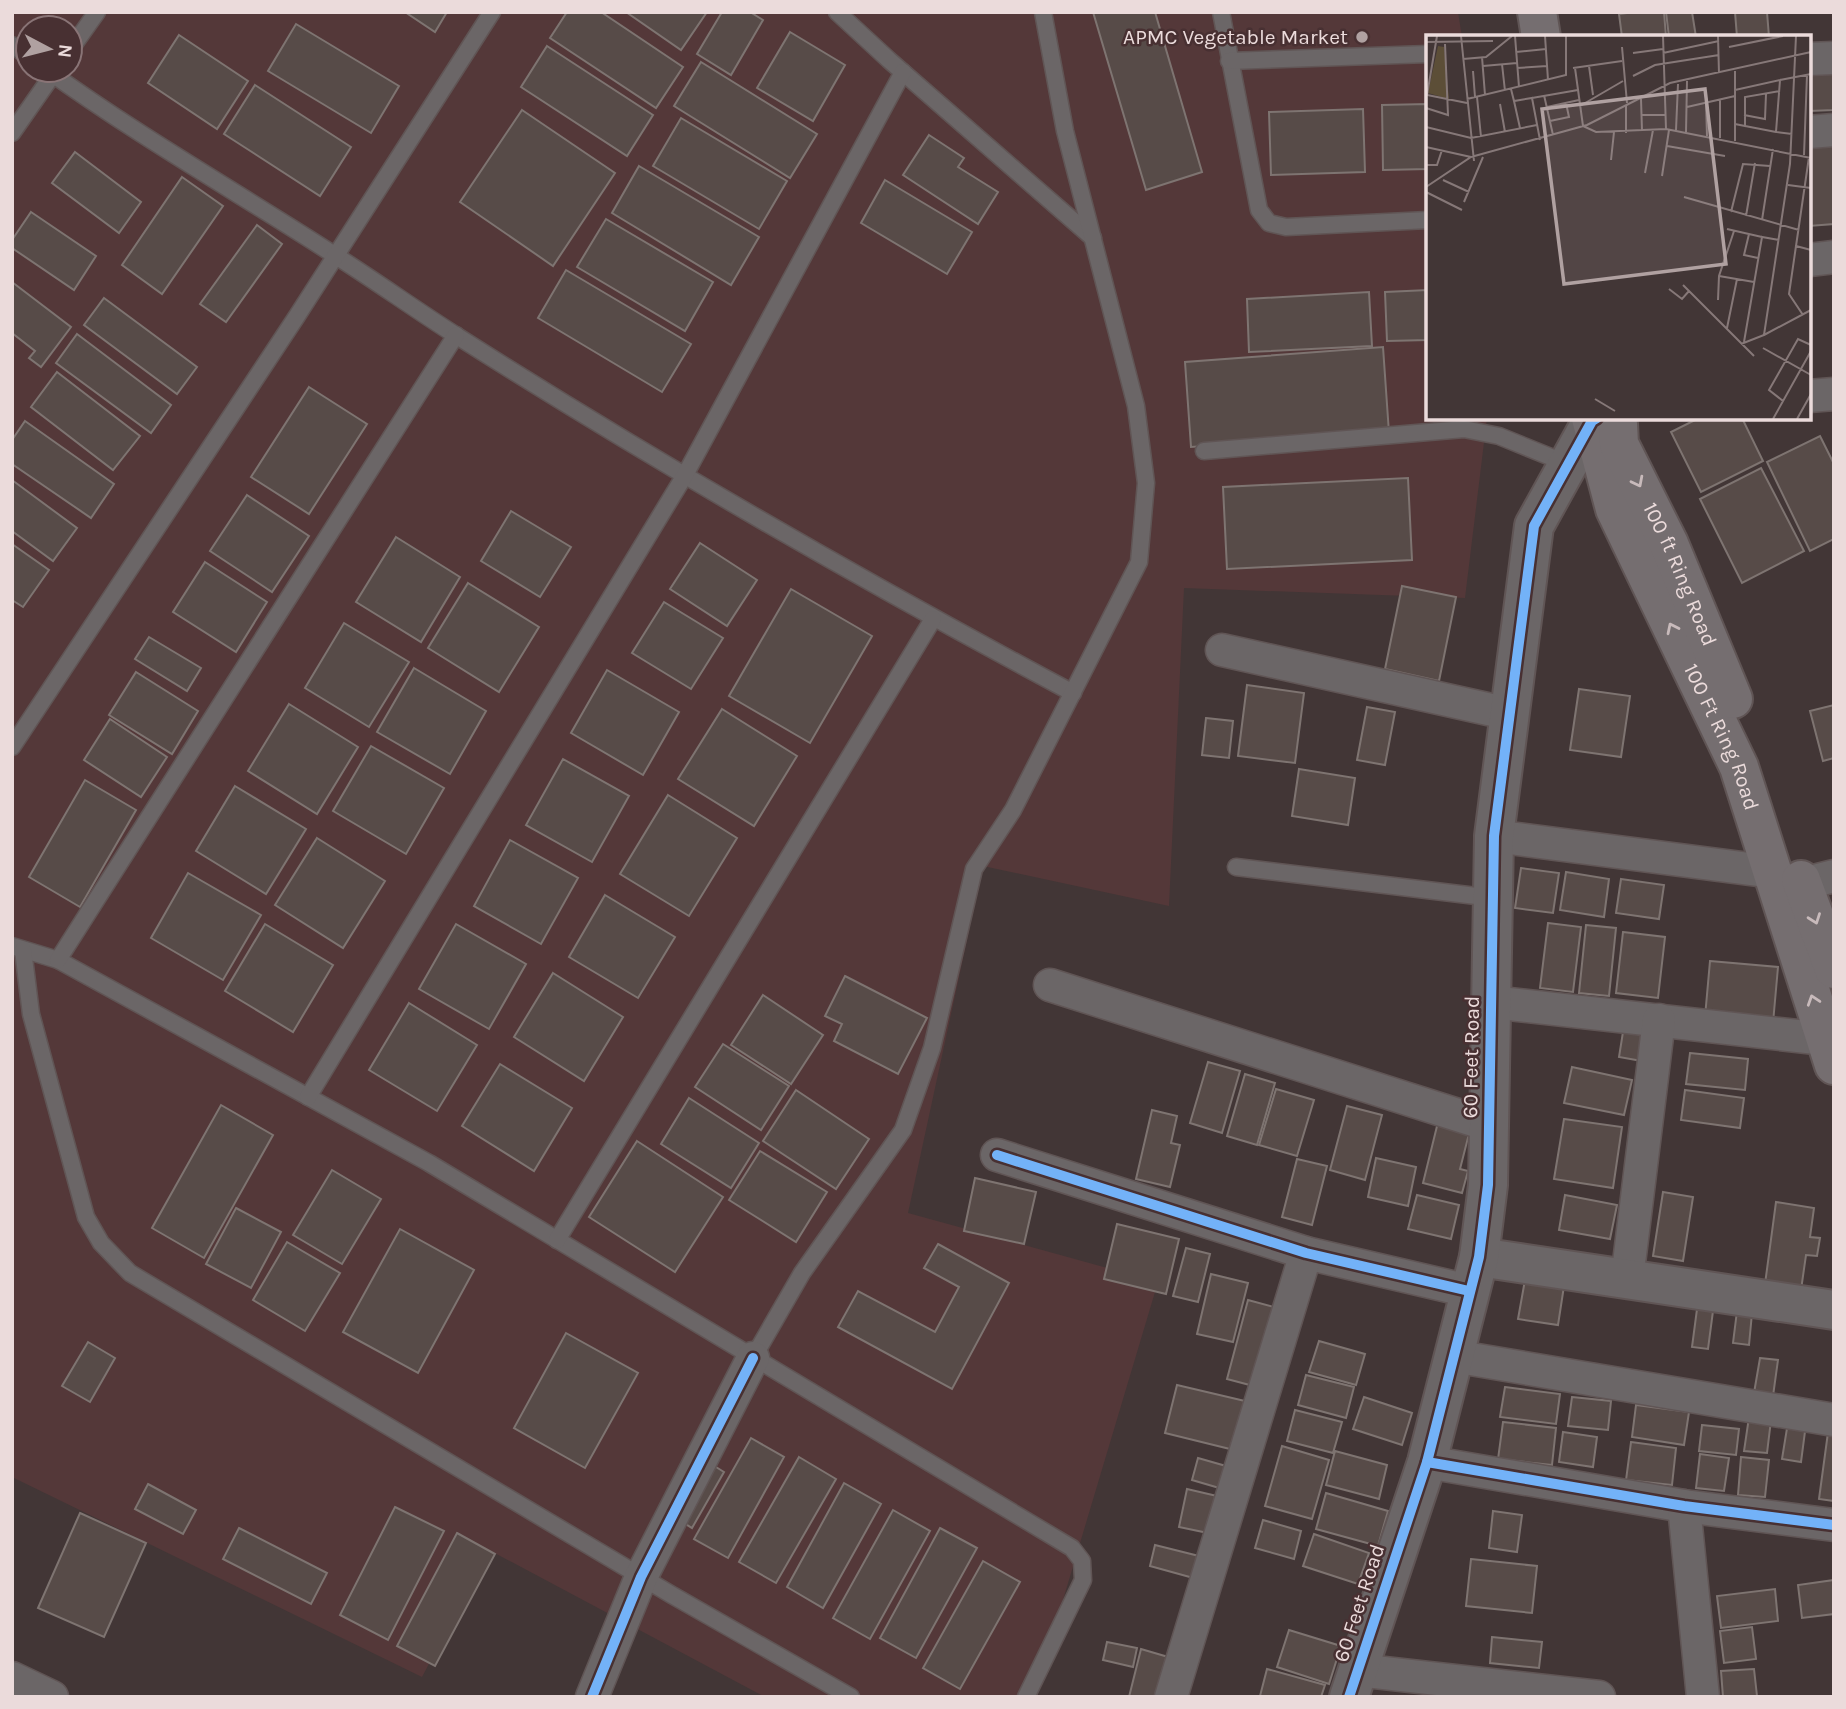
<svg xmlns="http://www.w3.org/2000/svg" width="1846" height="1709" font-family="Karla,sans-serif">
  <style>
    .built { fill: #543839; fill-rule: evenodd }
    .building { fill: #574b48; stroke: #7e7471; stroke-width: 2 }
    .lines { fill: none; stroke-linecap: round; stroke-linejoin: round }
    .service-casing { stroke: #605555; stroke-width: 19 }
    .minor-casing { stroke: #605555; stroke-width: 35 }
    .tertiary-casing { stroke: #605555; stroke-width: 42 }
    .primary-casing { stroke: #605555; stroke-width: 42 }
    .service { stroke: #6b6667; stroke-width: 16 }
    .minor { stroke: #6b6667; stroke-width: 32 }
    .tertiary { stroke: #6b6667; stroke-width: 38 }
    .primary { stroke: #756e70; stroke-width: 38 }
    .cycleway-casing { stroke: #483032; stroke-width: 15 }
    .cycleway { stroke: #73b2f8; stroke-width: 10 }
    .oneway { stroke: #c8babb }
    .poi-dot { fill: #b0a1a1; stroke: #483032; stroke-width: 2.5 }
    .labels { text-anchor: middle; stroke-width: 5; stroke-linejoin: round; paint-order: stroke }
    .poi-label { font-size: 21px; fill: #ebdbdb; stroke: #483032; text-anchor: end }
    .street-label { font-size: 21px; fill: #ebdbdb; stroke: #483032 }
    .inset-road { fill: none; stroke: #867878; stroke-width: 2 }
    .view { fill: #b0a1a1; fill-opacity: 0.15; stroke: #b0a1a1; stroke-width: 3.5 }
    .inset-edge { fill: none; stroke: #ebdbdb; stroke-width: 3.5 }
  </style>
  <rect width="100%" height="100%" fill="#423636"/>
  <path class="built" d="M12,12H1458L1462,37H1428V418H1487L1465,598L1184,588L1169,906L983,866L908,1213L1158,1282L1034,1697H765L489,1550L422,1677L12,1477ZM28,28H70V70H28Z"/>
  <g class="building">
    <path d="M405,12H447L435,32Z"/>
    <path d="M567,12H601L683,67L656,108L550,38Z"/>
    <path d="M626,12H707L681,50Z"/>
    <path d="M722,12H750L763,20L731,75L697,54Z"/>
    <path d="M1093,12H1155L1202,172L1146,190Z"/>
    <path d="M1635,12H1664L1666,37H1622L1619,14Z"/>
    <path d="M1666,12H1692L1696,37H1669Z"/>
    <path d="M1735,12H1767L1769,37H1737Z"/>
    <path d="M296,24L399,86L371,133L268,71Z"/>
    <path d="M790,32L845,65L813,121L757,88Z"/>
    <path d="M179,35L248,81L217,129L148,83Z"/>
    <path d="M547,46L653,115L627,156L521,87Z"/>
    <path d="M701,62L817,134L790,178L674,106Z"/>
    <path d="M1834,73V110L1809,111V75Z"/>
    <path d="M255,85L351,147L320,196L224,134Z"/>
    <path d="M1428,104V169L1383,170L1382,105Z"/>
    <path d="M1363,109L1365,172L1271,175L1269,112Z"/>
    <path d="M522,110L615,173L553,266L460,202Z"/>
    <path d="M681,118L787,181L759,229L653,166Z"/>
    <path d="M929,135L964,158L958,167L998,192L978,224L903,175Z"/>
    <path d="M1834,139V224L1809,226V141Z"/>
    <path d="M75,152L141,202L119,233L52,183Z"/>
    <path d="M639,166L759,237L731,285L612,213Z"/>
    <path d="M182,177L223,206L162,294L122,265Z"/>
    <path d="M885,180L972,232L947,274L861,223Z"/>
    <path d="M31,212L96,256L74,290L12,248V240Z"/>
    <path d="M606,219L713,282L685,331L577,267Z"/>
    <path d="M257,225L282,244L226,322L200,304Z"/>
    <path d="M566,270L691,344L662,392L538,318Z"/>
    <path d="M12,282L71,327L41,367L29,358L35,351L12,333Z"/>
    <path d="M1428,290V340L1387,341L1385,292Z"/>
    <path d="M1369,292L1372,346L1249,352L1247,299Z"/>
    <path d="M104,298L197,367L177,394L84,325Z"/>
    <path d="M77,334L171,405L151,433L56,363Z"/>
    <path d="M1383,347L1389,433L1191,447L1185,362Z"/>
    <path d="M57,372L140,436L113,470L31,407Z"/>
    <path d="M309,387L367,424L309,514L251,477Z"/>
    <path d="M1699,418H1742L1763,461L1701,492L1671,432Z"/>
    <path d="M25,421L114,484L91,518L12,464V440Z"/>
    <path d="M1820,436L1834,464V539L1810,551L1767,462Z"/>
    <path d="M1761,468L1804,551L1742,583L1700,499Z"/>
    <path d="M1408,478L1412,560L1227,569L1223,487Z"/>
    <path d="M12,480L77,528L53,561L12,531Z"/>
    <path d="M247,495L309,536L272,592L210,551Z"/>
    <path d="M511,511L571,547L540,597L481,561Z"/>
    <path d="M396,537L460,577L421,642L356,602Z"/>
    <path d="M700,543L757,580L727,626L670,589Z"/>
    <path d="M12,544L49,570L23,607L12,600Z"/>
    <path d="M205,562L267,602L236,652L173,612Z"/>
    <path d="M468,583L539,627L499,692L428,648Z"/>
    <path d="M1402,586L1456,597L1439,681L1385,669Z"/>
    <path d="M791,589L872,636L810,743L729,696Z"/>
    <path d="M664,602L723,638L691,689L632,653Z"/>
    <path d="M344,623L409,662L369,727L305,688Z"/>
    <path d="M149,637L201,668L187,691L135,659Z"/>
    <path d="M414,668L486,711L450,774L377,732Z"/>
    <path d="M607,670L679,712L643,775L571,733Z"/>
    <path d="M136,672L198,711L172,754L109,715Z"/>
    <path d="M1247,685L1304,693L1295,763L1238,756Z"/>
    <path d="M1579,689L1630,696L1621,757L1570,750Z"/>
    <path d="M289,704L358,747L317,814L248,771Z"/>
    <path d="M1834,705V758L1823,761L1810,711Z"/>
    <path d="M1367,707L1395,712L1385,765L1357,760Z"/>
    <path d="M722,709L797,756L754,826L678,779Z"/>
    <path d="M1206,718L1233,721L1229,758L1202,755Z"/>
    <path d="M110,719L167,757L141,797L84,760Z"/>
    <path d="M371,746L444,788L406,854L333,811Z"/>
    <path d="M563,759L629,796L592,862L526,825Z"/>
    <path d="M1299,769L1355,778L1348,825L1292,816Z"/>
    <path d="M85,780L136,810L80,907L29,877Z"/>
    <path d="M235,786L306,829L266,894L196,851Z"/>
    <path d="M668,795L737,838L689,916L620,874Z"/>
    <path d="M317,838L385,881L343,948L275,905Z"/>
    <path d="M510,840L578,878L541,944L474,906Z"/>
    <path d="M1521,868L1559,873L1553,913L1515,908Z"/>
    <path d="M1566,872L1609,879L1604,917L1560,910Z"/>
    <path d="M188,873L261,915L223,980L151,938Z"/>
    <path d="M1621,879L1664,885L1659,919L1616,913Z"/>
    <path d="M605,895L675,937L638,998L569,957Z"/>
    <path d="M1548,923L1581,927L1573,992L1540,988Z"/>
    <path d="M265,924L333,965L293,1032L225,991Z"/>
    <path d="M456,924L526,964L489,1029L419,989Z"/>
    <path d="M1586,925L1616,928L1609,996L1579,993Z"/>
    <path d="M1623,932L1665,937L1658,998L1616,993Z"/>
    <path d="M1710,961L1778,967L1773,1023L1705,1017Z"/>
    <path d="M553,973L623,1017L584,1081L514,1037Z"/>
    <path d="M845,976L927,1018L898,1074L834,1041L842,1024L825,1016Z"/>
    <path d="M763,995L823,1035L791,1084L731,1045Z"/>
    <path d="M409,1003L477,1045L437,1111L369,1070Z"/>
    <path d="M1623,1032L1657,1037L1653,1063L1619,1057Z"/>
    <path d="M723,1044L789,1086L761,1130L695,1087Z"/>
    <path d="M1690,1053L1748,1059L1745,1090L1686,1084Z"/>
    <path d="M1208,1062L1240,1071L1222,1133L1190,1123Z"/>
    <path d="M500,1064L572,1108L534,1171L462,1126Z"/>
    <path d="M1572,1067L1632,1080L1624,1115L1564,1103Z"/>
    <path d="M1245,1074L1275,1083L1257,1145L1227,1136Z"/>
    <path d="M1276,1089L1314,1100L1297,1156L1259,1145Z"/>
    <path d="M796,1090L869,1139L836,1189L763,1141Z"/>
    <path d="M1685,1090L1744,1098L1740,1128L1681,1120Z"/>
    <path d="M689,1098L759,1143L731,1188L661,1144Z"/>
    <path d="M221,1105L273,1135L204,1258L152,1228Z"/>
    <path d="M1347,1106L1382,1115L1365,1180L1330,1170Z"/>
    <path d="M1152,1110L1177,1116L1171,1143L1180,1145L1170,1187L1136,1179Z"/>
    <path d="M1439,1118L1471,1126L1460,1169L1468,1171L1462,1193L1423,1183Z"/>
    <path d="M1564,1119L1622,1127L1613,1188L1554,1179Z"/>
    <path d="M637,1141L723,1197L675,1272L589,1217Z"/>
    <path d="M760,1151L827,1192L796,1242L729,1200Z"/>
    <path d="M1376,1158L1416,1167L1408,1206L1368,1197Z"/>
    <path d="M1297,1159L1327,1166L1312,1225L1282,1217Z"/>
    <path d="M332,1170L381,1199L342,1264L293,1235Z"/>
    <path d="M975,1178L1036,1192L1024,1244L964,1231Z"/>
    <path d="M1663,1192L1693,1197L1683,1261L1653,1256Z"/>
    <path d="M1417,1195L1459,1205L1451,1239L1408,1229Z"/>
    <path d="M1565,1195L1617,1205L1610,1239L1559,1230Z"/>
    <path d="M1776,1202L1814,1208L1810,1237L1820,1238L1817,1256L1806,1255L1801,1290L1765,1284Z"/>
    <path d="M236,1208L281,1232L251,1288L206,1264Z"/>
    <path d="M1117,1224L1179,1239L1166,1294L1104,1279Z"/>
    <path d="M400,1229L474,1270L418,1373L343,1332Z"/>
    <path d="M287,1242L340,1273L305,1331L253,1300Z"/>
    <path d="M938,1244L1009,1283L952,1389L838,1327L858,1291L935,1332L959,1287L924,1268Z"/>
    <path d="M1186,1248L1210,1254L1198,1302L1173,1296Z"/>
    <path d="M1211,1274L1248,1283L1233,1342L1197,1334Z"/>
    <path d="M1525,1280L1564,1286L1558,1325L1518,1319Z"/>
    <path d="M1248,1300L1281,1309L1261,1388L1227,1379Z"/>
    <path d="M1697,1309L1713,1311L1708,1349L1692,1347Z"/>
    <path d="M1737,1311L1752,1313L1749,1345L1733,1343Z"/>
    <path d="M566,1333L638,1373L585,1468L514,1428Z"/>
    <path d="M1319,1341L1365,1354L1356,1385L1309,1372Z"/>
    <path d="M88,1342L115,1358L90,1402L62,1386Z"/>
    <path d="M1760,1358L1778,1360L1773,1396L1754,1393Z"/>
    <path d="M1306,1375L1354,1387L1346,1418L1298,1405Z"/>
    <path d="M1177,1385L1245,1401L1234,1450L1165,1433Z"/>
    <path d="M1505,1387L1560,1394L1556,1424L1500,1417Z"/>
    <path d="M1364,1397L1412,1413L1402,1445L1353,1429Z"/>
    <path d="M1572,1397L1611,1401L1608,1430L1568,1426Z"/>
    <path d="M1636,1405L1689,1412L1684,1445L1632,1437Z"/>
    <path d="M1295,1410L1342,1422L1333,1453L1287,1441Z"/>
    <path d="M1749,1417L1771,1420L1767,1453L1744,1451Z"/>
    <path d="M1503,1422L1556,1428L1552,1465L1498,1459Z"/>
    <path d="M1788,1422L1806,1424L1801,1462L1782,1459Z"/>
    <path d="M1702,1425L1739,1429L1736,1455L1699,1451Z"/>
    <path d="M1829,1425H1834V1501L1819,1499Z"/>
    <path d="M1563,1432L1597,1437L1593,1467L1559,1462Z"/>
    <path d="M751,1438L784,1457L728,1558L694,1539Z"/>
    <path d="M1631,1442L1676,1448L1672,1485L1626,1480Z"/>
    <path d="M1282,1446L1329,1460L1312,1519L1265,1506Z"/>
    <path d="M1335,1451L1387,1465L1379,1499L1326,1485Z"/>
    <path d="M695,1454L724,1472L692,1528L663,1510Z"/>
    <path d="M1700,1454L1729,1458L1724,1491L1696,1488Z"/>
    <path d="M799,1457L836,1479L776,1583L739,1562Z"/>
    <path d="M1741,1457L1769,1460L1765,1497L1738,1495Z"/>
    <path d="M1198,1458L1233,1468L1226,1490L1192,1480Z"/>
    <path d="M844,1483L881,1504L823,1608L787,1587Z"/>
    <path d="M148,1484L196,1510L183,1534L135,1509Z"/>
    <path d="M1187,1489L1217,1496L1208,1533L1179,1527Z"/>
    <path d="M1326,1493L1388,1511L1378,1546L1316,1529Z"/>
    <path d="M395,1507L444,1531L388,1640L340,1615Z"/>
    <path d="M893,1510L930,1531L870,1639L833,1618Z"/>
    <path d="M1493,1511L1522,1515L1517,1552L1489,1548Z"/>
    <path d="M80,1513L146,1543L104,1637L38,1608Z"/>
    <path d="M1263,1520L1301,1531L1294,1559L1255,1548Z"/>
    <path d="M239,1528L327,1573L311,1604L223,1559Z"/>
    <path d="M940,1528L977,1548L916,1658L880,1638Z"/>
    <path d="M457,1533L495,1554L435,1666L397,1646Z"/>
    <path d="M1314,1534L1369,1553L1358,1584L1303,1566Z"/>
    <path d="M1155,1545L1203,1557L1197,1579L1150,1566Z"/>
    <path d="M1471,1559L1537,1566L1532,1613L1466,1606Z"/>
    <path d="M983,1561L1020,1582L960,1689L923,1668Z"/>
    <path d="M1834,1580V1614L1802,1618L1798,1585Z"/>
    <path d="M1775,1589L1778,1621L1721,1628L1717,1596Z"/>
    <path d="M1752,1627L1756,1659L1724,1663L1720,1631Z"/>
    <path d="M1289,1630L1341,1646L1329,1684L1277,1667Z"/>
    <path d="M1492,1637L1542,1642L1539,1668L1490,1663Z"/>
    <path d="M1107,1642L1137,1648L1133,1667L1103,1660Z"/>
    <path d="M1141,1649L1175,1659L1166,1697H1129Z"/>
    <path d="M1267,1669L1325,1685L1321,1697L1260,1696Z"/>
    <path d="M1754,1669L1757,1696L1723,1697L1721,1671Z"/>
  </g>
  <g class="lines">
    <defs>
      <g id="service">
        <path d="M837,12L889,60L1093,238"/>
        <path d="M1221,12L1259,210L1269,223L1286,227L1428,220"/>
        <path d="M12,45L28,56"/>
        <path d="M70,50L97,12"/>
        <path d="M1229,61L1428,54"/>
        <path d="M47,70C140,137 240,194 336,256C377,282 416,310 457,336C657,463 863,581 1073,693"/>
        <path d="M12,133L56,70"/>
        <path d="M1204,451L1464,429L1499,436L1568,464"/>
        <path d="M12,747L297,316L492,12"/>
        <path d="M1236,867L1493,898"/>
        <path d="M12,946L58,960L429,1163L1072,1548L1082,1561L1083,1580L1026,1697"/>
        <path d="M23,950L31,1014L86,1217L101,1243L130,1273L672,1595L851,1697"/>
        <path d="M58,960L456,335"/>
        <path d="M308,1097L685,475L903,72"/>
        <path d="M557,1240L933,619"/>
        <path d="M753,1358L802,1273L903,1130L932,1048L974,869L1013,810L1139,562L1146,483L1136,406L1065,131L1043,12"/>
      </g>
      <g id="minor">
        <path d="M1809,59L1834,58"/>
        <path d="M1809,132L1834,130"/>
        <path d="M1809,260L1834,257"/>
        <path d="M1809,396L1834,394"/>
        <path d="M1222,650L1510,714"/>
        <path d="M1494,836L1773,872"/>
        <path d="M1802,884L1834,876"/>
        <path d="M1050,985L1489,1125"/>
        <path d="M1491,1002L1825,1039"/>
        <path d="M997,1155L1306,1253L1469,1291"/>
        <path d="M1627,1279L1659,1020"/>
        <path d="M1453,1356L1834,1420"/>
        <path d="M1427,1462L1684,1506L1834,1525"/>
        <path d="M1684,1506L1703,1697"/>
        <path d="M1357,1670L1599,1697"/>
        <path d="M12,1678L52,1697"/>
        <path d="M592,1697L641,1577L753,1358"/>
        <path d="M1171,1697L1306,1253"/>
      </g>
      <g id="tertiary">
        <path d="M1479,1257L1834,1310"/>
        <path d="M1349,1697L1427,1462L1479,1257L1488,1185L1494,836L1534,526L1592,421L1597,418"/>
      </g>
      <g id="primary">
        <path d="M1537,12L1541,37"/>
        <path id="s1" d="M1591,418L1615,509L1739,767L1834,1065"/>
        <path id="s2" d="M1618,424L1619,444L1669,544L1733,699"/>
        <path d="M1801,880L1834,969"/>
      </g>
    </defs>
    <use href="#service" class="service-casing"/>
    <use href="#minor" class="minor-casing"/>
    <use href="#tertiary" class="tertiary-casing"/>
    <use href="#primary" class="primary-casing"/>
    <use href="#service" class="service"/>
    <use href="#minor" class="minor"/>
    <use href="#tertiary" class="tertiary"/>
    <use href="#primary" class="primary"/>
    <defs>
      <g id="cycleway">
        <path d="M997,1155L1306,1253L1469,1291"/>
        <path d="M1427,1462L1684,1506L1834,1525"/>
        <path d="M592,1697L641,1577L753,1358"/>
        <path d="M1349,1697L1427,1462L1479,1257L1488,1185L1494,836L1534,526L1592,421L1597,418"/>
      </g>
    </defs>
    <use href="#cycleway" class="cycleway-casing"/>
    <use href="#cycleway" class="cycleway"/>
  </g>
  <defs><path id="oneway-chevron" d="M-2-3.5L2.5 0L-2 3.5" fill="none" stroke-width="1.6" stroke-linecap="round" stroke-linejoin="round" transform="scale(1.75)"/></defs>
  <g class="oneway">
    <use href="#oneway-chevron" transform="translate(1638 482) rotate(63)"/>
    <use href="#oneway-chevron" transform="translate(1672 628) rotate(-116)"/>
    <use href="#oneway-chevron" transform="translate(1815 919) rotate(70)"/>
    <use href="#oneway-chevron" transform="translate(1813 1000) rotate(-108)"/>
  </g>
  <circle class="poi-dot" cx="1362" cy="37" r="7"/>
  <g class="labels">
    <g class="poi-label">
      <text x="1348" y="44">APMC Vegetable Market</text>
    </g>
    <g class="street-label">
      <text dy="7" stroke="none"><textPath href="#s2" startOffset="164">100 ft Ring Road</textPath></text>
      <text dy="7" stroke="none"><textPath href="#s1" startOffset="346">100 Ft Ring Road</textPath></text>
      <text transform="translate(1471 1057) rotate(-89)" y="7">60 Feet Road</text>
      <text transform="translate(1359 1603) rotate(-72)" y="7">60 Feet Road</text>
    </g>
  </g>
  <g transform="translate(1426 35)">
    <rect width="385" height="385" fill="#423636"/>
    <path d="M12,11L18,12L23,64L2,58Z" fill="#5c4e37"/>
    <path class="inset-road" d="M11,1L1,60L41,68M35,1L48,126M89,1L93,52M119,1L122,45M237,1L240,94M292,1L293,39M0,7L67,6M196,12L201,68M303,12L357,1M90,17L120,14M207,18L237,14M237,18L293,6M56,22L59,60M37,24L60,22L86,1M76,29L79,56M57,31L91,28M163,31L167,60M91,33L121,31M147,33L196,26M149,33L157,91L170,97L240,94L385,123M47,36L49,62M207,41L229,30L293,20M354,45L385,39M85,54L88,66L106,63L114,105M309,55L354,45L350,97L366,99M118,60L127,100M51,62L55,102M106,63L152,55M41,64L140,40V1M215,64L216,96M88,66L94,93M280,67L281,101M74,69L79,97M154,71L197,46M121,72L153,65M261,72L309,61M0,73L22,80L19,9M215,80H240M318,80L339,84L340,59M124,86L143,82L140,68M309,89L319,91V62L354,56M319,91L350,97M0,92L45,103L111,90M250,95L252,49M260,97L261,46M200,98V71M294,103V64M309,106V36M241,111L299,121M0,112L45,122M378,120L381,40M383,122L370,211L385,215M185,125L188,97M0,130H11L16,115M219,138L227,95M236,141L243,95M17,145L43,157M362,150L385,153M0,152L45,122L161,90L244,48L385,17M0,157L36,175M258,162L373,195M38,167L57,122M305,177L317,129L344,131M320,181L329,128M336,185L347,114M301,194L336,202M323,199L318,220L332,223M370,211L363,259L377,280M293,241L328,247M257,250L328,321M243,254L256,264L263,256M292,265L293,241L308,196M301,293L311,244M338,300L385,275M318,307L336,202L353,205M315,309L338,300L364,129L370,1M337,313L385,340M169,364L189,376M357,366L343,355L372,304L385,310M347,384L385,316M371,384L385,359"/>
    <path class="view" d="M279,54L300,229L138,249L116,74Z"/>
    <rect width="385" height="385" class="inset-edge"/>
  </g>
  <rect width="1846" height="1709" fill="none" stroke="#ebdbdb" stroke-width="28"/>
  <g transform="translate(49 49) rotate(97)"><circle r="33" fill="#483032" stroke="#897476" stroke-width="2"/>
  <path d="M0-5L12 26L0 18L-12 26Z" fill="#b0a1a1"/>
  <text y="-10" font-size="19" font-weight="bold" text-anchor="middle" fill="#ebdbdb">N</text>
  </g>
</svg>
